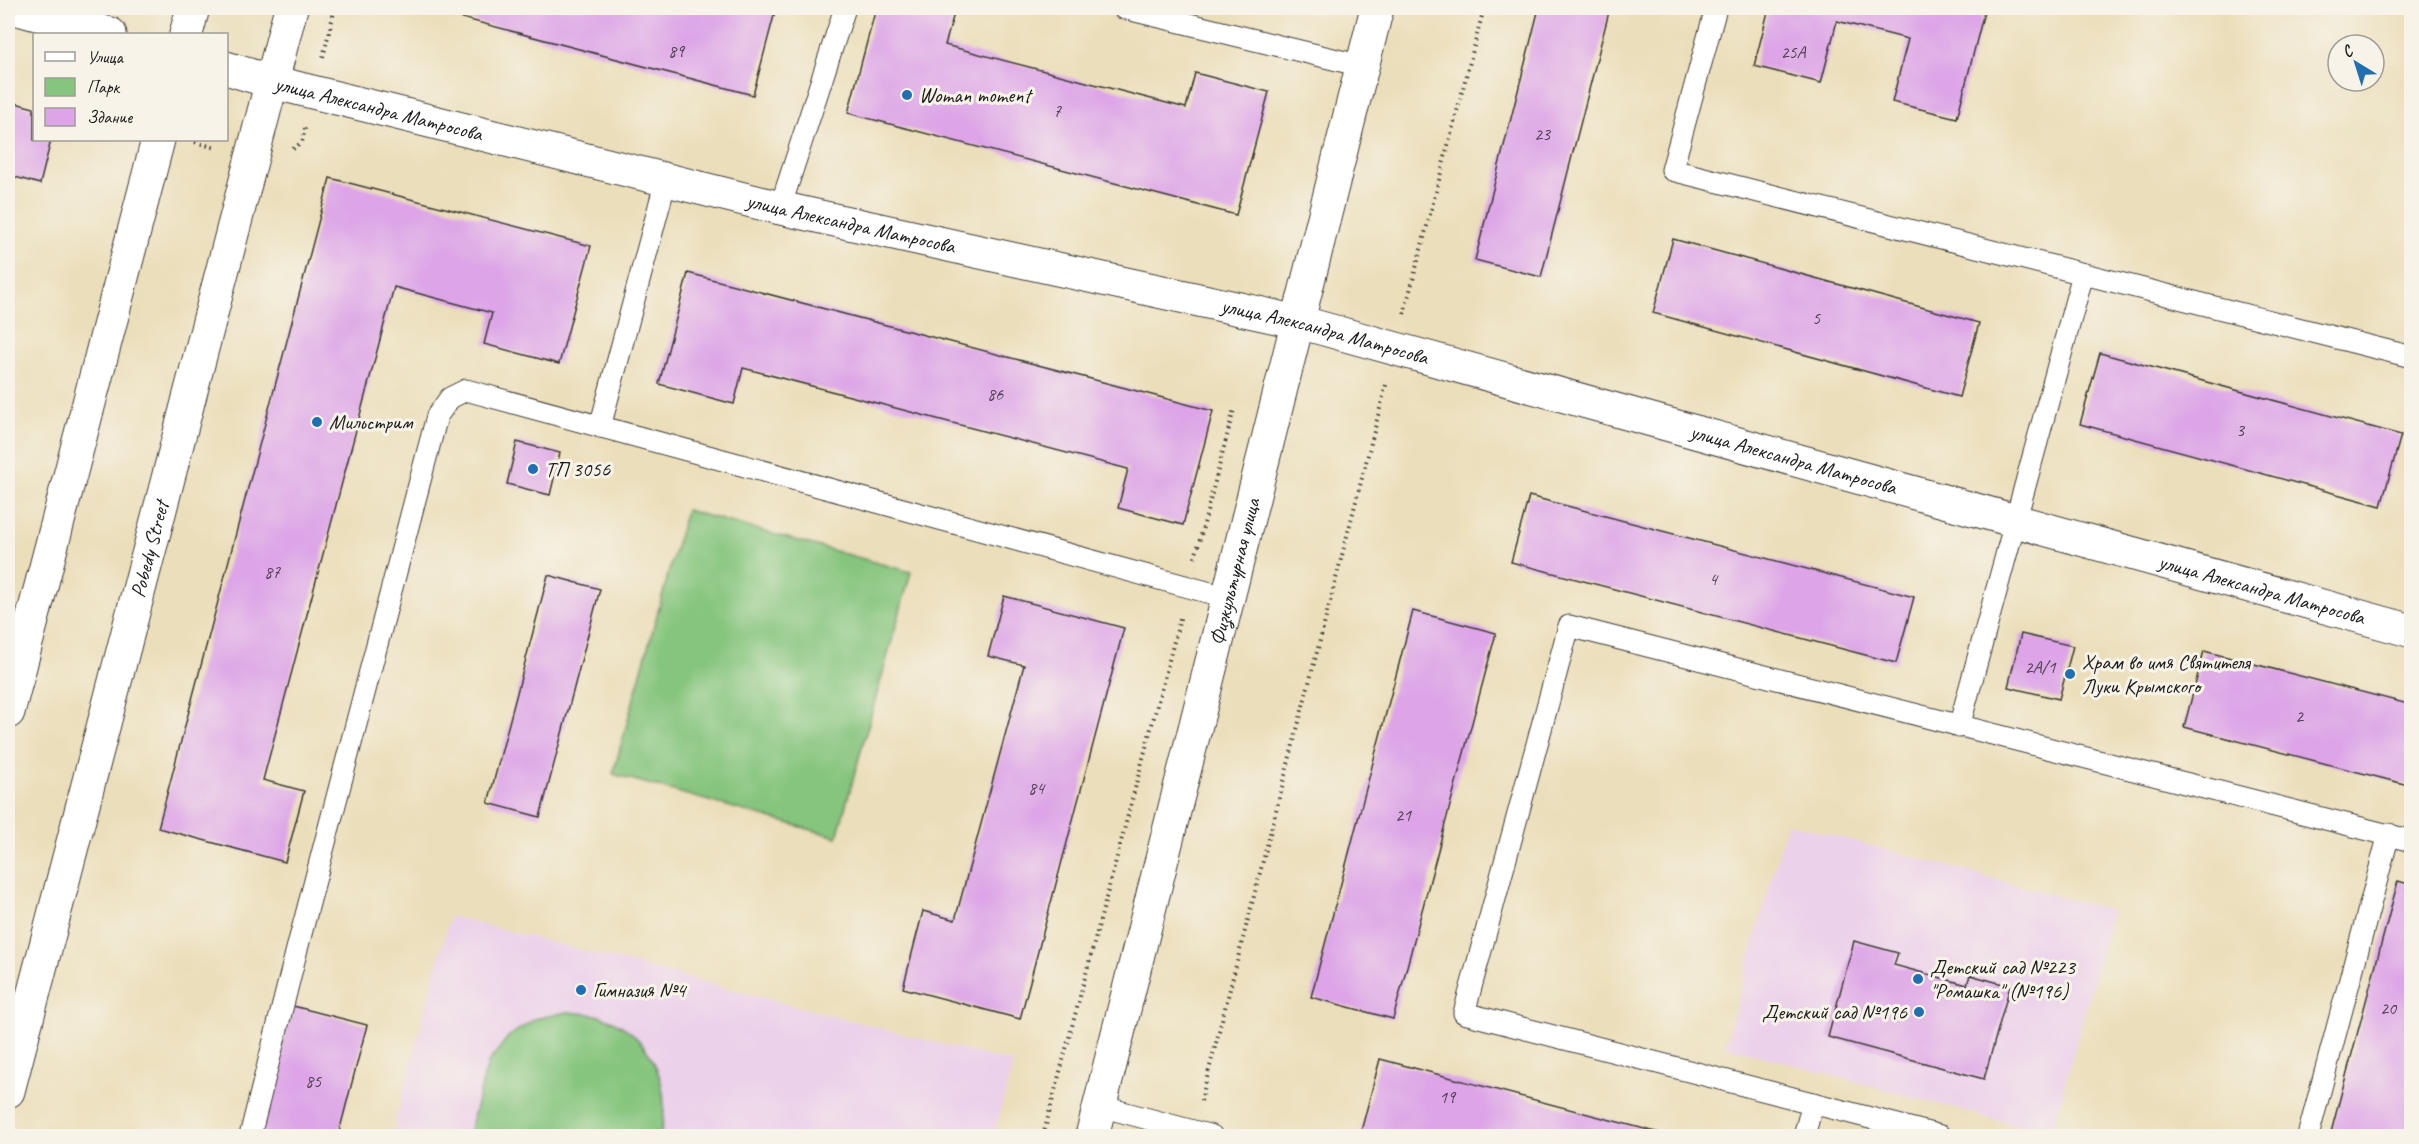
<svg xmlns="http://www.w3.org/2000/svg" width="2419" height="1144" font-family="Caveat,sans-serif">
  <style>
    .built { fill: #ecd1ea }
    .green { fill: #85c57d; stroke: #50704c; stroke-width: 1.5 }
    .building { fill: #dda5e7 }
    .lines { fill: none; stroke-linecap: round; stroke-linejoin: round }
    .service-casing { stroke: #3b3934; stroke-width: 23 }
    .tertiary-casing { stroke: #3b3934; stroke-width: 35 }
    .primary-casing { stroke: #3b3934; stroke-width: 35 }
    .path { stroke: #3b3934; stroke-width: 4; stroke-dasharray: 1.5 4.5; stroke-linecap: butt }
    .service { stroke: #fff; stroke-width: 21 }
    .tertiary { stroke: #fff; stroke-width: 33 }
    .primary { stroke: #fff; stroke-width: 33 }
    .poi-dot { fill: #1f6fb2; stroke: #f7f3e8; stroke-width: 2 }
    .labels { text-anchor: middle; stroke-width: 6; stroke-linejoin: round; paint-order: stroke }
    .number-label { font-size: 18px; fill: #4c3e4f }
    .poi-label { font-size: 21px; fill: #1c1c1c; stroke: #f7f3e8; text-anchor: start }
    .street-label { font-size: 21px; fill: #1c1c1c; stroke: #f7f3e8 }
  </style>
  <rect width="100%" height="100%" fill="#f7f3e8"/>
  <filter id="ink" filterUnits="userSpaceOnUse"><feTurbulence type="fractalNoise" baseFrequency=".0167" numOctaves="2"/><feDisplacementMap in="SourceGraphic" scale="12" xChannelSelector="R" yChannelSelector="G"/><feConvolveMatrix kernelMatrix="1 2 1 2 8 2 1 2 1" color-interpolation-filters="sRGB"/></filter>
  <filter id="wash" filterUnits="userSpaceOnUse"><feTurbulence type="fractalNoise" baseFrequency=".008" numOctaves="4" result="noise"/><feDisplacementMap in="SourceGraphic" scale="24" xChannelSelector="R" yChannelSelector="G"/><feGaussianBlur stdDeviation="1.35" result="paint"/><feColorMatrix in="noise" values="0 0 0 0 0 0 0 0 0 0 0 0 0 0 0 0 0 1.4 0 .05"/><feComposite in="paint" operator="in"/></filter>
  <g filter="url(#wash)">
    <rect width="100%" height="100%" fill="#ebdeba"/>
    <g class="built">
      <path d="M1787,823L2112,911L2051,1135L1725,1046Z"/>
      <path d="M450,916L1013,1063L994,1136H392Z"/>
    </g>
    <g class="green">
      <path d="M686,510L911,572L837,837L613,774Z"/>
      <path d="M567,1012C577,1013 590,1013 600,1016C652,1033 673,1086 660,1136H468L488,1063L508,1037L535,1019Z"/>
    </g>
    <g id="blocks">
      <g class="building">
        <path d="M424,8H776L753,95Z"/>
        <path d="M876,8H946L955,10L945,45L1186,108L1195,73L1269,92L1236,215L848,113Z"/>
        <path d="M1539,8H1610L1541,277L1475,260Z"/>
        <path d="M1769,8H1985L1957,118L1892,102L1908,39L1837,21L1821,83L1754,66Z"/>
        <path d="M8,101L34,108V140H51L40,184L8,175Z"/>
        <path d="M330,178L591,246L559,364L484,344L492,313L394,287L263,780L304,791L285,862L158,828Z"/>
        <path d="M1673,239L1979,323L1959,397L1653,313Z"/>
        <path d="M688,273L1213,411L1183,525L1118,508L1128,469L743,368L734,404L659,384Z"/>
        <path d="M8,299L15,301L8,326Z"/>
        <path d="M2100,353L2401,435L2381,506L2080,424Z"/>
        <path d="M517,442L560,453L550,495L507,484Z"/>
        <path d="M1529,496L1914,597L1896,663L1511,562Z"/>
        <path d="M548,575L600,589L540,817L488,803Z"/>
        <path d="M1004,596L1124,628L1020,1019L903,988L923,911L955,920L1024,665L988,656Z"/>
        <path d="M1413,611L1496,633L1393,1019L1311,997Z"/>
        <path d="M2021,634L2073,646L2059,699L2008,687Z"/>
        <path d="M2204,651L2412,705V786L2184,727Z"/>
        <path d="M2398,881L2412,885L2410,1136H2330Z"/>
        <path d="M1854,941L1898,953L1894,965L1967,985L1970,975L2010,986L1984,1079L1828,1037Z"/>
        <path d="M293,1006L367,1025L338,1136H258Z"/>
        <path d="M1380,1059L1671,1136L1360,1135Z"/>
      </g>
    </g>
  </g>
  <g filter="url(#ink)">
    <use href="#blocks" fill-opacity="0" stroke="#3b3934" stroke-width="1.5"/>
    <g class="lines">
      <defs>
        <g id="service">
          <path d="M1123,8L1362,66"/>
          <path d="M1716,8L1672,170L2412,357"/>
          <path d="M780,208L845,8"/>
          <path d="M600,427L666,180"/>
          <path d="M1959,727L2083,274"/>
          <path d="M1100,1106L1212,1136"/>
          <path d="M250,1136L296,953L437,416L450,398L466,390L1229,598"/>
          <path d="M1804,1136L1813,1103"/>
          <path d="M1940,1136L1464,1013L1569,626L2412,841"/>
          <path d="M2308,1136L2389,834"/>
        </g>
        <g id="tertiary">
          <path d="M15,8L110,34"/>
          <path id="s1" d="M272,82L780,208L1299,322L2412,631"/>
          <path id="s2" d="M1092,1136L1377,8"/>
        </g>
        <g id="primary">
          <path d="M186,34L193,8"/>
          <path d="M226,68L272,82"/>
          <path d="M8,712L158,140"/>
          <path id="s3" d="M8,1091L291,8"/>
        </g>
      </defs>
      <use href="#service" class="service-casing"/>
      <use href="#tertiary" class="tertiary-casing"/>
      <use href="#primary" class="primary-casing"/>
      <g class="path">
        <path d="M323,57L335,8"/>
        <path d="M195,142L216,148"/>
        <path d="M293,149L302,142L305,128"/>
        <path d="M1404,314L1484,8"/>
        <path d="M1195,558L1234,409"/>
        <path d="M1201,1101L1386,385"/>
        <path d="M1043,1136L1181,615"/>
      </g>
      <use href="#service" class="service"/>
      <use href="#tertiary" class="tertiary"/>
      <use href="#primary" class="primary"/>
    </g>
  </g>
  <g class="poi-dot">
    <circle cx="907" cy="95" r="6"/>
    <circle cx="317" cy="422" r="6"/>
    <circle cx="533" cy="469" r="6"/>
    <circle cx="2070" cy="674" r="6"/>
    <circle cx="1918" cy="979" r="6"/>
    <circle cx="581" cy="990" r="6"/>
    <circle cx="1919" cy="1012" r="6"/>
  </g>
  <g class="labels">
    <g class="number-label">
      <text x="676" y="57">89</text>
      <text x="1793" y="58">25А</text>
      <text x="1057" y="117">7</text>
      <text x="1542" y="140">23</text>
      <text x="1816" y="324">5</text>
      <text x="995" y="400">86</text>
      <text x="2240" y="436">3</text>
      <text x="272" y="578">87</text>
      <text x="1713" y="585">4</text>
      <text x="2040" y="673">2А/1</text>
      <text x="2299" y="722">2</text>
      <text x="1036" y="794">84</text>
      <text x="1403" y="821">21</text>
      <text x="2388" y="1014">20</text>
      <text x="313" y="1087">85</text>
      <text x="1447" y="1103">19</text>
    </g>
    <g class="poi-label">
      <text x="919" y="102">Woman moment</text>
      <text x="329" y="429">Мильстрим</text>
      <text x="545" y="476">ТП 3056</text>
      <text x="2082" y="669">Храм во имя Святителя<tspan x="2082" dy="24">Луки Крымского</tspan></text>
      <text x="1930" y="974">Детский сад №223<tspan x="1930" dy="24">"Ромашка" (№196)</tspan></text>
      <text x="593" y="997">Гимназия №4</text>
      <text x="1907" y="1019" text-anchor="end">Детский сад №196</text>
    </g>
    <g class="street-label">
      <text dy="7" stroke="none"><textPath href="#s1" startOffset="110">улица Александра Матросова</textPath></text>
      <text dy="7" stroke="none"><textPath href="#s1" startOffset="596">улица Александра Матросова</textPath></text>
      <text dy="7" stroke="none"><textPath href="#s1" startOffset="1082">улица Александра Матросова</textPath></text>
      <text dy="7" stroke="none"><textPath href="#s1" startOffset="1568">улица Александра Матросова</textPath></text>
      <text dy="7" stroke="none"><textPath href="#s3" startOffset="560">Pobedy Street</textPath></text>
      <text dy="7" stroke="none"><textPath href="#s2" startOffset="582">Физкультурная улица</textPath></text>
      <text dy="7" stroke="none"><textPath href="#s1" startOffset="2054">улица Александра Матросова</textPath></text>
    </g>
  </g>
  <rect width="2419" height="1144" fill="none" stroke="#f7f3e8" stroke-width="30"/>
  <rect x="33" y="33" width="195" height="108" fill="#f7f3e8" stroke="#9f9d96" stroke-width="1.5"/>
  <rect x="45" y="52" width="30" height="9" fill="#ffffff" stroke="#9f9d96" stroke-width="1.5"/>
  <text x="87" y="63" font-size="18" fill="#1c1c1c">Улица</text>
  <rect x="45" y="78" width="30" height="18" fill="#85c57d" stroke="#9f9d96" stroke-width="1.5"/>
  <text x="87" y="93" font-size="18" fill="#1c1c1c">Парк</text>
  <rect x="45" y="108" width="30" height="18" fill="#dda5e7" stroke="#9f9d96" stroke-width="1.5"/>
  <text x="87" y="123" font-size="18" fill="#1c1c1c">Здание</text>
  <g transform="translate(2356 63) rotate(322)"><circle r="28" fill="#f7f3e8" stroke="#9f9d96" stroke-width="1.5"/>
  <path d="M0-4.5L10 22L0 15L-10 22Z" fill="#1f6fb2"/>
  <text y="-9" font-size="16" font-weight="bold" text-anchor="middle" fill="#1c1c1c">С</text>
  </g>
</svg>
